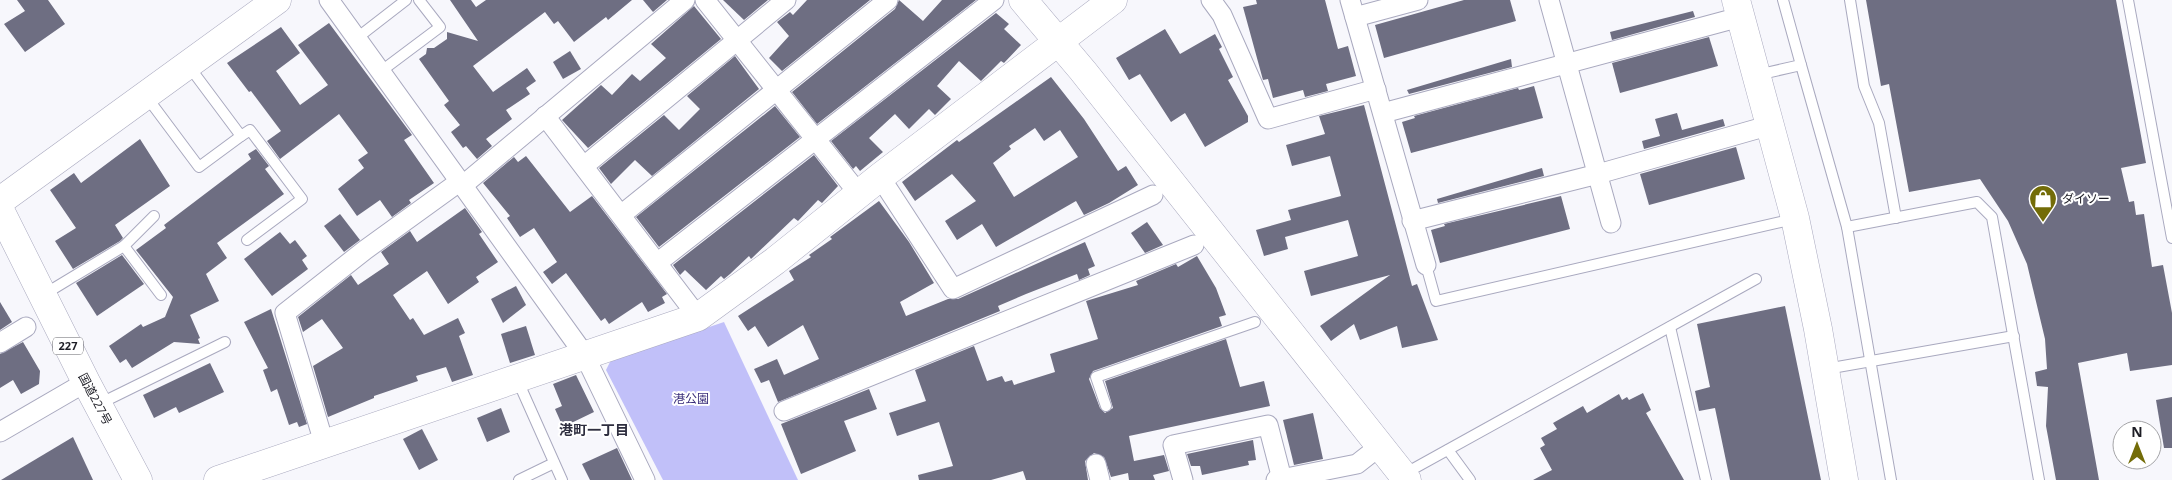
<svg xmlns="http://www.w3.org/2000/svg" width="2172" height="480" font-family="'Open Sans','Noto Sans JP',sans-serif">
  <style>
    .green { fill: #c1c0f9 }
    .building { fill: #6e6e82; fill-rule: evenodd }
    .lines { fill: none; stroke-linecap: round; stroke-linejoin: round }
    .lane-casing { stroke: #a9a9bf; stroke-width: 12 }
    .street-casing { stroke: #a9a9bf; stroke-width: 21 }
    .secondary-casing { stroke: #a9a9bf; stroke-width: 29 }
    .highway-casing { stroke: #a9a9bf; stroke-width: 29 }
    .lane { stroke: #fff; stroke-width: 10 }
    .street { stroke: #fff; stroke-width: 19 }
    .secondary { stroke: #fff; stroke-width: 28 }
    .highway { stroke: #fff; stroke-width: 28 }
    .labels { text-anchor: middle; stroke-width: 4; stroke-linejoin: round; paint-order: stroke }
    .shield { fill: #fff; stroke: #616166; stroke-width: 1 }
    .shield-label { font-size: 11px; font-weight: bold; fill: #1d1d25 }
    .poi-label { font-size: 12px; fill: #1d1d25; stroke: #fff; text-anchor: start }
    .street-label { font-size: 12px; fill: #1d1d25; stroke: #fff }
    .park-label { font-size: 12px; fill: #382c79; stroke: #fff }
    .neighbourhood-label { font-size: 14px; font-weight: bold; fill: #2e2e3f; stroke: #fff }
  </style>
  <rect width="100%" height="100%" fill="#f7f7fc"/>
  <path class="green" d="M724,322L798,480H663L606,370L611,360Z"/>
  <g class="building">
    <path d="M17,0H48L65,24L25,52L4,24L25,11Z"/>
    <path d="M450,0H471L476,7L486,0H632L608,20L606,17L574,42L558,21L554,24L545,12L473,66L493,92L527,68L536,81L526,88L530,94L506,110L512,119L486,139L492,146L477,159L466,146L463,148L451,132L460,125L444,105L449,101L419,59L426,54L427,48H434L447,39V32L478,41Z"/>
    <path d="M643,0H667L653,12Z"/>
    <path d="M723,0H768L744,20Z"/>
    <path d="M807,0H870L782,71L769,58L789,36L777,22L790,12L793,15Z"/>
    <path d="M899,0L923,21L942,0H976L817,124L792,92L895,9Z"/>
    <path d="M1256,0H1325L1338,49L1348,46L1356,76L1326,84L1328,91L1305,97L1303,90L1273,98L1268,79L1263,80L1243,7L1257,4Z"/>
    <path d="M1464,0H1510L1516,21L1384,58L1375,25Z"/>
    <path d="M1866,0H2116L2146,163L2121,168L2129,202L2134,201L2136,215L2144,214L2152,267L2163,265L2172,313V365L2130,371L2127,353L2078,363L2099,480H2056L2046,426L2048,387L2037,386L2035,372L2047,369L2045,339L2027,264L2008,221L1980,179L1909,192L1889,84L1881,86Z"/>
    <path d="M694,6L721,39L588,148L562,120L601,85L612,95L632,74L640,81L666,58L651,44Z"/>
    <path d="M1693,11L1695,17L1612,40L1610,32Z"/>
    <path d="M996,13L1009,24L1004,29L1021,45L1004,63L1001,61L981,81L959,61L937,86L951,99L935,115L929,109L909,129L895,114L869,138L883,152L860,171L856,166L853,169L831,141Z"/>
    <path d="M329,23L412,135L404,140L434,183L409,200L411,203L392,217L380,200L357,216L338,189L364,168L358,160L368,153L339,114L280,159L267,141L281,131L251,91L249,92L227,63L281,27L300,53L276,71L300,105L328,85L298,45Z"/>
    <path d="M1165,29L1180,54L1215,34L1222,47L1219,49L1233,77L1228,80L1248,116V122L1205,147L1185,113L1171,122L1140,74L1129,80L1116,58Z"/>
    <path d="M1709,37L1718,66L1620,93L1612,63Z"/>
    <path d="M570,51L581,69L563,79L553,62Z"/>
    <path d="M735,56L759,89L652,176L635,160L611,184L599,168L664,115L679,130L700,109L687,96Z"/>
    <path d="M1511,59L1512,67L1409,94L1407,90Z"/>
    <path d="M1051,77L1084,119L1118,171L1126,166L1138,185L1109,203L1084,215L1076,201L996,247L982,224L957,240L945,221L976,201L952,174L915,201L902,182L957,140L959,142ZM1035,128L1044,141L1060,130L1078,157L1014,197L993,163L1011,149L1009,146Z"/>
    <path d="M1534,86L1543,118L1411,153L1402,122L1415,118L1414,116L1518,88L1519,90Z"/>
    <path d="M1364,105L1412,286L1417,284L1438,340L1402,348L1397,326L1360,340L1354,324L1331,341L1320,326L1390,275L1311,296L1304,271L1358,256L1348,220L1285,237L1288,249L1264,256L1256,230L1291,220L1288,210L1341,196L1330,156L1292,166L1286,145L1325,134L1319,116Z"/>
    <path d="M775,106L800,137L659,247L636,217Z"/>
    <path d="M1677,113L1682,130L1723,119L1725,126L1644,149L1642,141L1660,136L1655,119Z"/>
    <path d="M140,139L170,186L115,225L123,238L120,241L73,269L55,241L76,228L50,190L74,173L81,183Z"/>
    <path d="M1736,147L1745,179L1649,205L1640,174Z"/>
    <path d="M256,149L269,166L265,169L284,194L217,243L227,258L206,274L219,301L190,315L200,338L198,339L200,344L174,342L132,368L126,359L120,363L109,346L141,324L143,327L165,317L173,297L136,250L166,228L164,225L251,159L248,154Z"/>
    <path d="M814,155L838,186L822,203L818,200L798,221L794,218L751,259L749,256L730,274L724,279L721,276L706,290L685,270L680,275L673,265Z"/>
    <path d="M526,156L570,212L592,196L667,294L662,297L665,303L648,312L642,302L609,324L605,318L601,321L566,273L552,284L543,272L557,262L534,228L520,237L507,218L510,216L483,183L514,157L518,162Z"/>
    <path d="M1542,168L1544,176L1438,203L1437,199Z"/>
    <path d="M1561,196L1570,229L1440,263L1431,230L1445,226L1444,224Z"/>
    <path d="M879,201L909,242L934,283L900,302L906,316L948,299H958L1085,242L1095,266L1088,269L1090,275L1079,280L1077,274L1026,294L998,306L1000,311L778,402L769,380L761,383L754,369L777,359L784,375L819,359L803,325L768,347L755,326L748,331L738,316L794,280L789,271L811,257L809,255L832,239L830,237Z"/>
    <path d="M465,208L482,232L479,234L498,262L476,277L479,282L448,304L427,271L393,295L410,320L413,318L424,335L458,318L465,333L459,336L473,375L452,382L446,367L416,376L418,381L374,396V398L328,417L313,366L343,348L322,319L303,332L298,317L351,275L358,285L389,264L381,252L410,231L417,242Z"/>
    <path d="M340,214L360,240L344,252L324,226Z"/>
    <path d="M1147,222L1163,245L1145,253L1131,233Z"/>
    <path d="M280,232L290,244L295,240L307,256L302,260L308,269L272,296L244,259Z"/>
    <path d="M122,255L144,284L97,316L76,283Z"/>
    <path d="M1197,256L1216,288L1226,315L1219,317L1222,326L1093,371L1089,379L1100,408L1105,413L1113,408L1105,381L1226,339L1240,387L1264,381L1270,406L1129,436L1134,461L1164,455L1169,471L1153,475L1155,480H1129L1128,473L1111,477L1104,457L1094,453L1085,461L1088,480H1026L1023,471L991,480H919L918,475L953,466L939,422L897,436L889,413L926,401L915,370L974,346L987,381L1002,376L1005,382L1012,380L1014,385L1055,372L1050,354L1098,339L1086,301L1138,285L1136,281L1176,264L1178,267Z"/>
    <path d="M516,286L526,305L503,323L491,299Z"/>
    <path d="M0,302L12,322L0,330Z"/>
    <path d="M1785,306L1821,480H1730L1715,408L1699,411L1695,391L1710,387L1697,324Z"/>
    <path d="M271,309L307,424L299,427L297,422L289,425L277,389L271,392L263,370L268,368L244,322Z"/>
    <path d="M526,326L535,355L510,363L501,334Z"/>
    <path d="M23,342L40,371L39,384L21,394L13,380L0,388V354Z"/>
    <path d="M210,363L224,392L179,413L176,407L154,418L143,395Z"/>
    <path d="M576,375L594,412L563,427L555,409L562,406L553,384Z"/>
    <path d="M869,389L877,409L844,421L856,451L801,474L781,424Z"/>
    <path d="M1643,393L1651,410L1646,413L1684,480H1533L1552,470L1540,448L1545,445L1541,438L1557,429L1553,423L1583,406L1587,413L1619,394L1622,400L1627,397L1629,400Z"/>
    <path d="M2172,397V448H2164L2156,400Z"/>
    <path d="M501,408L510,432L487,442L477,418Z"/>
    <path d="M1313,413L1323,459L1294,465L1283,420Z"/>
    <path d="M422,429L438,460L419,470L403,439Z"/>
    <path d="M73,437L93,480H1Z"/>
    <path d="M1253,440L1256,460L1248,461L1249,465L1202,475L1200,466H1191L1187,454Z"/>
    <path d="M617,448L632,480H590L582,464Z"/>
  </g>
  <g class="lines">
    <defs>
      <g id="lane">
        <path d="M1783,0L1801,65"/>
        <path d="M1850,0L1864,86L1879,123L1896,218"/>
        <path d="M2128,0L2172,238"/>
        <path d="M357,38L406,0"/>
        <path d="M188,65L241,136L250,130L302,199L247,240"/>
        <path d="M380,72L440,27L419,0"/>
        <path d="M1757,75L1801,65L1847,227L1891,480"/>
        <path d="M146,96L199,167L241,136"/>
        <path d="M1847,227L1977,202L1992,217L2039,480"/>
        <path d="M124,246L161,295"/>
        <path d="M1426,265L1436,301L1794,219"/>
        <path d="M43,295L124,246L154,216"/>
        <path d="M1670,327L1706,480"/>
        <path d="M1826,369L2014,336"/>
        <path d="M517,379L562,480"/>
        <path d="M99,404L225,342"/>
        <path d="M1106,406L1096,377L1255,322"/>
        <path d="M1448,450L1470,480"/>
        <path d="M1404,474L1756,279"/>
        <path d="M519,480L554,463"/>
      </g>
      <g id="street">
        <path d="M329,0L584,354L645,480"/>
        <path d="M705,0L859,194"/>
        <path d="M1211,0L1222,15L1268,119L1376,89"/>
        <path d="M1350,0L1426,265"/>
        <path d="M1549,0L1611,223"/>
        <path d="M1355,17L1418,0"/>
        <path d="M1383,113L1740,17"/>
        <path d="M545,116L698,317"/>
        <path d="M584,166L786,0"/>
        <path d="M880,177L953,289L1153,195"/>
        <path d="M462,186L685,0"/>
        <path d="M621,215L888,0"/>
        <path d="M1412,221L1598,174L1771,125"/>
        <path d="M657,263L994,0"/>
        <path d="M0,343L26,327"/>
        <path d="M784,411L1194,245"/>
        <path d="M0,432L86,382"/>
        <path d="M324,443L285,313L365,250L459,182"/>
        <path d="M1096,464L1100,480"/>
        <path d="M1183,480L1173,445L1268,425L1282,479"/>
        <path d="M1276,480L1357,464L1380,446"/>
      </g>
      <g id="secondary">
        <path d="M1023,0L1083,71L1407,480"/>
        <path d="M1736,0L1795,218L1818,329L1844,480"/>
        <path d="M0,201L277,0"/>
        <path d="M218,480L698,317L775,261L880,177L1113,0"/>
      </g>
      <path id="highway" d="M0,210L86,382L138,480"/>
    </defs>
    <use href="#lane" class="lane-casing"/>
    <use href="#street" class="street-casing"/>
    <use href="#secondary" class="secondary-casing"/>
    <use href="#highway" class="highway-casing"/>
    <use href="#lane" class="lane"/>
    <use href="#street" class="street"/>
    <use href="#secondary" class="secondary"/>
    <use href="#highway" class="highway"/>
  </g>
  <defs>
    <symbol id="shop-pin" viewBox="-11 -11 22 30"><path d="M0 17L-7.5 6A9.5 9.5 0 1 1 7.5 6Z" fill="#736c08" stroke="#fff"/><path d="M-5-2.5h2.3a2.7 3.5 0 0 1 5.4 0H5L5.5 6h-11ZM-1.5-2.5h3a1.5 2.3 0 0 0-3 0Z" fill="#fff"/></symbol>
  </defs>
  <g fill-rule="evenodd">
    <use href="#shop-pin" x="2027" y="183" width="32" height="43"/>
  </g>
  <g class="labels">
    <rect class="shield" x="53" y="337.5" width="30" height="17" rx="4"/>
    <g class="shield-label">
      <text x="68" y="350">227</text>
    </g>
    <g class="poi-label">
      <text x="2062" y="203">ダイソー</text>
    </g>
    <g class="street-label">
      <text transform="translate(95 399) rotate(62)" y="4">国道227号</text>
    </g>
    <g class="park-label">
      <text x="691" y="403">港公園</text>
    </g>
    <g class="neighbourhood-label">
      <text x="594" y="435">港町一丁目</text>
    </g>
  </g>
  <g transform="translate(2137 445)"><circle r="24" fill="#ffffff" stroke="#a5a5a8"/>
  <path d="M0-4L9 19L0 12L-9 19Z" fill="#736c08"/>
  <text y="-8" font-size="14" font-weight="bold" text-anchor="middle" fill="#1d1d25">N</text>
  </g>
</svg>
